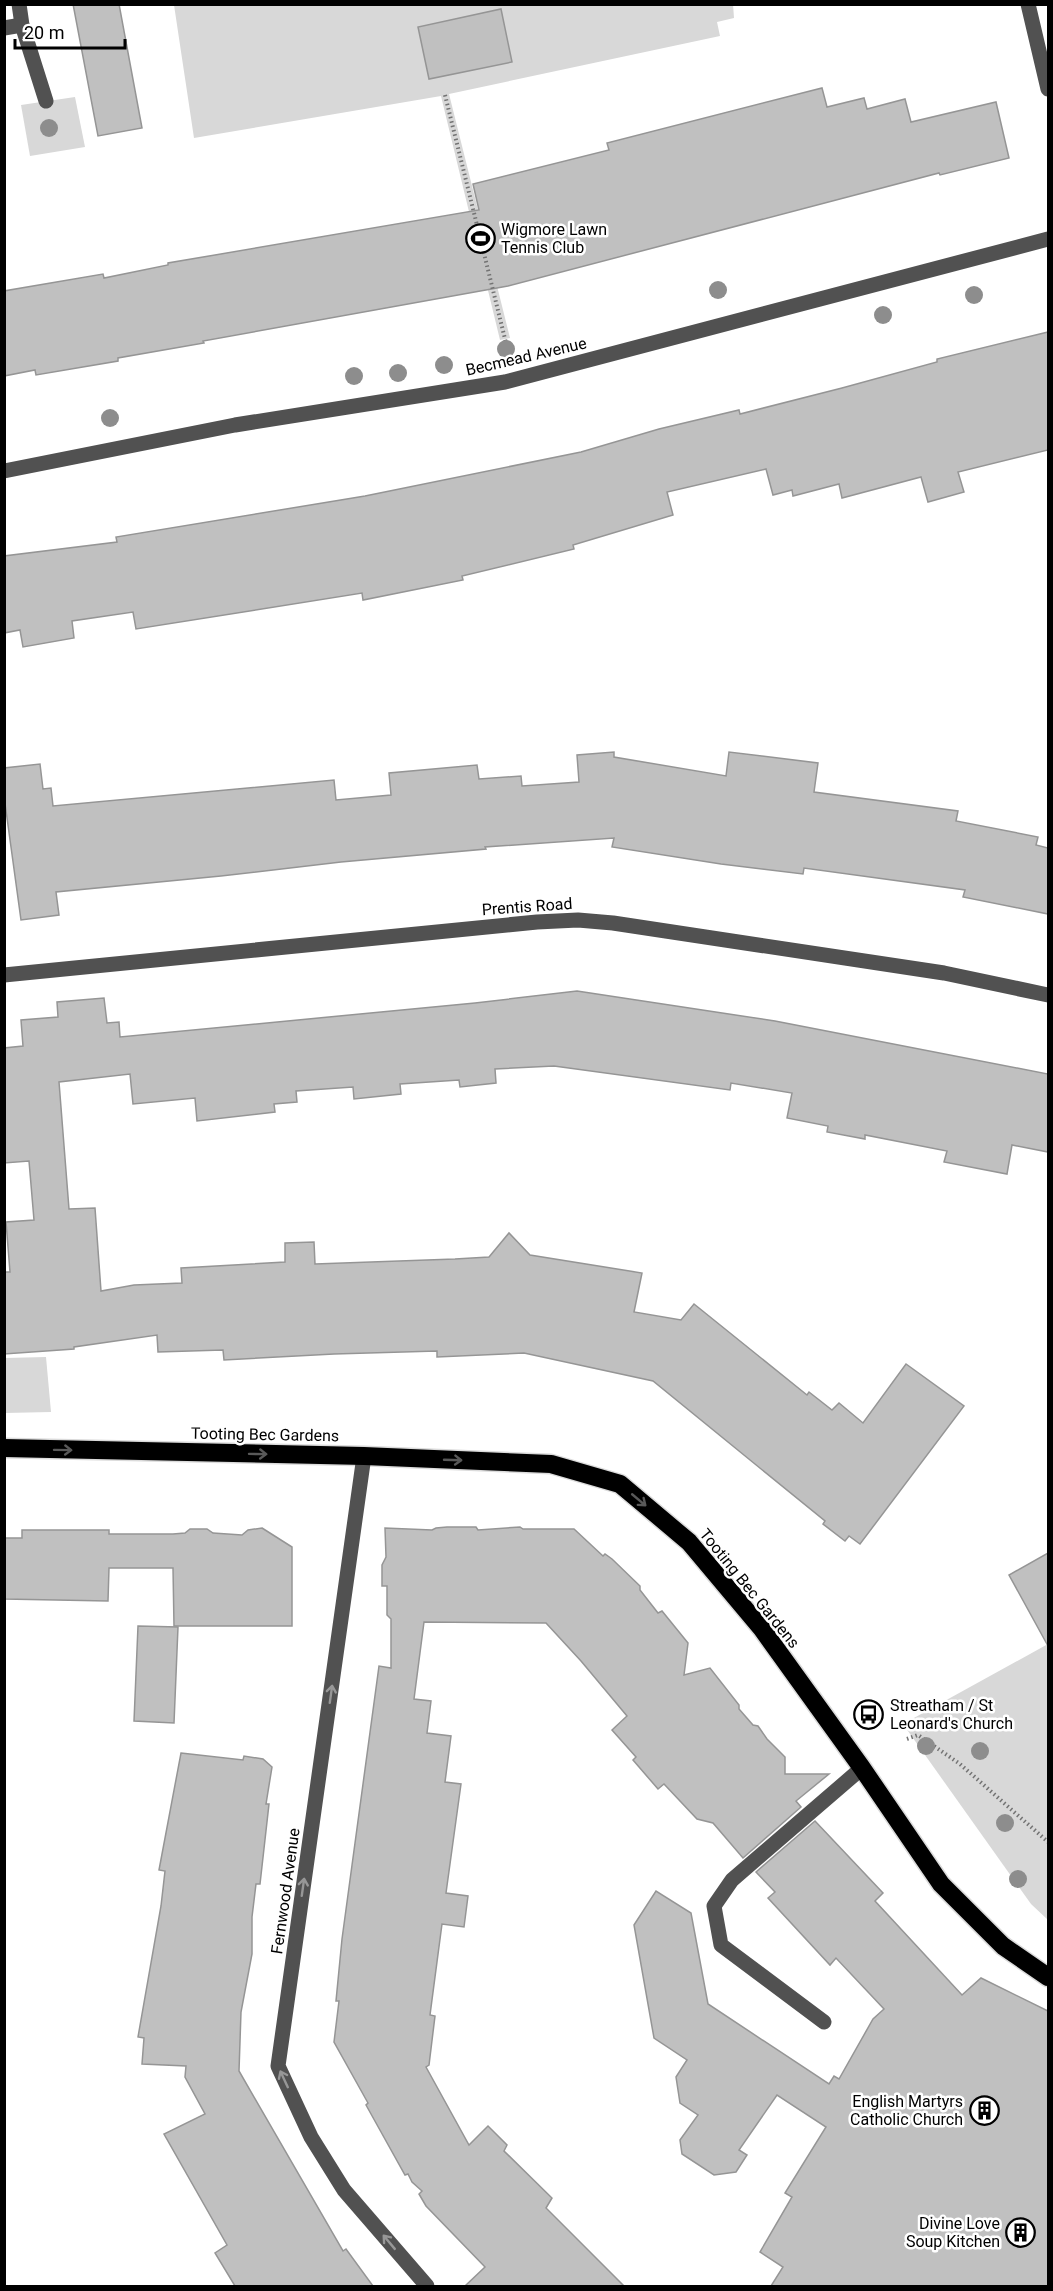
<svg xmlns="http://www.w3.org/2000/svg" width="1053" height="2291" font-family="Roboto,sans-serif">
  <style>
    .green { fill: #d8d8d8 }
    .building { fill: #c0c0c0; stroke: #959595; stroke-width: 1.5 }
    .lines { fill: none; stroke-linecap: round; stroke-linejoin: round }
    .highway-casing { stroke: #dbdbdb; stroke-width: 21 }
    .path { stroke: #737373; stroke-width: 4; stroke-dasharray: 1.5 3; stroke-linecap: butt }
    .minor { stroke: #515151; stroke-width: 15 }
    .highway { stroke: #000; stroke-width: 18 }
    .tree { fill: #8d8d8d }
    .oneway { stroke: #595959 }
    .oneway2 { stroke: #979797 }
    .labels { text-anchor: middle; stroke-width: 5; stroke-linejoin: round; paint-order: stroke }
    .poi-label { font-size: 16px; fill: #000; stroke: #fff; text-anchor: start }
    .street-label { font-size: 16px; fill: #000; stroke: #fff }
  </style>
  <rect width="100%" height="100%" fill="#fff"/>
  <g class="green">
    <path d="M733,4L734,18L717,22L720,36L449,94L510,338L500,340L441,96L194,138L174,5Z"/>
    <path d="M75,97L85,147L30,156L21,105Z"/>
    <path d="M46,1357L51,1412L5,1413V1358Z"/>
    <path d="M1048,1644V1920L1031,1904L903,1724Z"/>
  </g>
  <g class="building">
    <path d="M73,4H119L142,128L98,136Z"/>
    <path d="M501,9L512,62L429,79L418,27Z"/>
    <path d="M822,88L827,107L864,98L867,109L905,99L911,122L996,102L1009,158L940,175L939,173L508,286L203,341L204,343L118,358V361L36,375L35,370L4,376V291L103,274L104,278L168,265V263L479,210L473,184L609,150L607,143Z"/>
    <path d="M1048,332V450L958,472L964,492L928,502L921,477L842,498L839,484L793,496L792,490L773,495L766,469L667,492L673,515L573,545L574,549L462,576L463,580L363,600L362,593L136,629L133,612L72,621L74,638L23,647L20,630L4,633V556L117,542L116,537L365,496L581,452L659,429L739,410L740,414L842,388L937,362V359Z"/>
    <path d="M614,752V757L726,776L729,752L818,763L814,792L958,811L956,821L1038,837L1036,845L1048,848V914L963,897L965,890L804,868L803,874L721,864L612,847L614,838L485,847L486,849L341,862L221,876L56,892L59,915L21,920L4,796V768L40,764L43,789L51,788L53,806L334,780L336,800L391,795L389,773L477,765L479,779L521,776L522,786L579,782L577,755Z"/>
    <path d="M577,991L775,1021L1048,1074V1152L1012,1145L1007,1174L944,1162L947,1151L865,1135V1139L827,1132L828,1126L787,1118L792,1093L731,1083L730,1090L554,1066L495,1069L496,1083L460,1087L459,1080L400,1084L401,1094L354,1099L353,1087L296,1091L297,1102L274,1104L275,1112L197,1121L195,1098L133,1104L130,1074L59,1082L69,1209L95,1208L101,1291L134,1285L182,1283L181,1268L285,1262V1243L314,1242L315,1264L455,1259L489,1257L509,1233L530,1255L642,1273L634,1312L681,1320L694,1304L807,1395L809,1392L832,1410L839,1403L863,1423L906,1364L964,1406L860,1544L849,1536L845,1541L823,1524L825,1521L653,1381L524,1353L437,1357V1351L334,1354L224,1360L223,1350L158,1352L157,1335L74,1347V1349L4,1354V1272H10L6,1222L34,1220L29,1161L4,1163V1048L23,1046L21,1020L58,1017L57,1002L104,998L107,1023L119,1022L120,1037L475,1003Z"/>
    <path d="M447,1527H476L478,1530L520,1527L523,1529H574L603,1556L605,1554L612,1559L640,1586V1590L658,1613L662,1611L688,1643L684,1675L710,1668L739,1705V1709L753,1725L758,1726L767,1739L785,1757V1774H829L796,1801L801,1807L743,1858L713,1823L697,1819L664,1784L658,1789L633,1760L636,1757L612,1730L627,1716L581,1661L546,1623L424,1622L414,1699L431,1701L427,1733L451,1736L445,1782L461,1784L446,1893L468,1896L464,1927L442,1924L430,2015L435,2016L429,2065L426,2067L469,2145L488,2126L507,2145L504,2151L552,2198L546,2208L624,2286H465L485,2267L426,2206L419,2194L422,2191L412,2182L408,2174L405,2175L366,2105L368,2103L334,2042L339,2001H336L342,1939L379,1666L391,1668V1619L387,1615V1586H382V1565L386,1557L385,1528L432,1530L436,1528Z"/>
    <path d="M262,1528L292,1547V1626H174L173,1568H109L108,1601L4,1599V1538H22V1530H109V1534H173L185,1533L190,1529H207L213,1533L242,1535L248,1530Z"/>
    <path d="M1048,1553V1646L1009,1575Z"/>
    <path d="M138,1626L178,1627L174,1723L134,1721Z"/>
    <path d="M181,1753L243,1760L244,1756L263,1759L272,1767L266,1804H269L260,1884H256L252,1917V1954L241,2012L239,2071L343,2251L346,2249L373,2286H235L215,2253L227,2245L164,2134L205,2114L185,2077L186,2066L142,2064L144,2038L138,2037L161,1906L165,1871L159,1870Z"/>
    <path d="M815,1821L883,1893L875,1901L962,1995L981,1978L1048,2011V2286H771L783,2267L760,2252L792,2197L785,2193L826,2127L777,2095L739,2150L747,2155L736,2172L714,2175L682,2154L680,2140L698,2115L680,2103L676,2077L687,2060L654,2038L634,1925L656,1891L691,1913L708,2004L829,2084L834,2076L839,2079L873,2019L884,2009L836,1958L830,1965L768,1898L775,1892L756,1872Z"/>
  </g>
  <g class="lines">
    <defs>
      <path id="highway" d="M4,1448L364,1456L551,1464L620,1484L689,1542L762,1629L862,1768L941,1884L1003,1946L1048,1977"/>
    </defs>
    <use href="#highway" class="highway-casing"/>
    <g class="path">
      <path d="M445,95L506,343"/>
      <path d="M907,1739L918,1735L960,1764L1048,1842"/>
    </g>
    <g class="minor">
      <path d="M19,4L22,25L46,101"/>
      <path d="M1028,4L1048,89"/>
      <path d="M4,28L22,25"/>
      <path d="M4,471L235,425L505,382L1048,239"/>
      <path d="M4,975L537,922L578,920L613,923L944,973L1048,995"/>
      <path d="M364,1456L278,2066L311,2137L344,2190L427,2286"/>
      <path d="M824,2022L721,1945L714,1906L732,1880L862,1768"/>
    </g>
    <use href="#highway" class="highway"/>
  </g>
  <g class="tree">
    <circle cx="49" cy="128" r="9"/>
    <circle cx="718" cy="290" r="9"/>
    <circle cx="974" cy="295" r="9"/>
    <circle cx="883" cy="315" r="9"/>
    <circle cx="506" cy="349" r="9"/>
    <circle cx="444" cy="365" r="9"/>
    <circle cx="398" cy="373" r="9"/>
    <circle cx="354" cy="376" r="9"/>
    <circle cx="110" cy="418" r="9"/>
    <circle cx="926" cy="1746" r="9"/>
    <circle cx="980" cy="1751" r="9"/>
    <circle cx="1005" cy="1823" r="9"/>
    <circle cx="1018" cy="1879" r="9"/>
  </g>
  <defs><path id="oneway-shaft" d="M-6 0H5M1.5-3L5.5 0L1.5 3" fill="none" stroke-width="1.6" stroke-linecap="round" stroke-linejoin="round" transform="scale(1.5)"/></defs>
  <g class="oneway">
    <use href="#oneway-shaft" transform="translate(63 1450) rotate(1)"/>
    <use href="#oneway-shaft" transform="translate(258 1454) rotate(1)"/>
    <use href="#oneway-shaft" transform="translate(453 1460) rotate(2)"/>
    <use href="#oneway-shaft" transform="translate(639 1500) rotate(40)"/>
  </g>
  <g class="oneway2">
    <use href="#oneway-shaft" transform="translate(331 1694) rotate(-82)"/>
    <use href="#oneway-shaft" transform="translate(303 1887) rotate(-82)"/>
    <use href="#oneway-shaft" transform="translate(284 2079) rotate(-115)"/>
    <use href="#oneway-shaft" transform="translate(389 2242) rotate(-130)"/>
  </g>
  <defs>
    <symbol id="stadium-ring" viewBox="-11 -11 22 22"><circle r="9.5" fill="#fff" stroke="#000" stroke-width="1.5"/><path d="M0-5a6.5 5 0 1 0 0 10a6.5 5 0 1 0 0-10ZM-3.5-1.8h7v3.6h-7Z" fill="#000"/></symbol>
    <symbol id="bus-ring" viewBox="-11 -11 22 22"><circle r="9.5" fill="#fff" stroke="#000" stroke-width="1.5"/><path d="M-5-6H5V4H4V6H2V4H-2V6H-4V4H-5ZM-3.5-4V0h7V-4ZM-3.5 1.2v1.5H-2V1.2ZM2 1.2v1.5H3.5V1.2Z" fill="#000"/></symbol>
    <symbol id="building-ring" viewBox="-11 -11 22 22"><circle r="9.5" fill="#fff" stroke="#000" stroke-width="1.5"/><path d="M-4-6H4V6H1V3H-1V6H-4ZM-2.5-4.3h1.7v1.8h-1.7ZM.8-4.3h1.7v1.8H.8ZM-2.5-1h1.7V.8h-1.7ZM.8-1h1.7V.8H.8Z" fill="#000"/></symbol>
  </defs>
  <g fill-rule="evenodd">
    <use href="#stadium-ring" x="464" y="222" width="33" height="33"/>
    <use href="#bus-ring" x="852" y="1698" width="33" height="33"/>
    <use href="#building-ring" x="968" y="2094" width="33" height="33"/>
    <use href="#building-ring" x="1004" y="2216" width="33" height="33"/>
  </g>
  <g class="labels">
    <g class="poi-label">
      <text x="501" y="235">Wigmore Lawn<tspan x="501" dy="18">Tennis Club</tspan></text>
      <text x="890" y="1711">Streatham / St<tspan x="890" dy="18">Leonard's Church</tspan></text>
      <text x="963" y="2107" text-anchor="end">English Martyrs<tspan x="963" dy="18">Catholic Church</tspan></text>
      <text x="1000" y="2229" text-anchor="end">Divine Love<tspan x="1000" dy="18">Soup Kitchen</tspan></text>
    </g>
    <g class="street-label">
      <text transform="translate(526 356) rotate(-13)" y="6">Becmead Avenue</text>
      <text transform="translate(527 906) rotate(-4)" y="6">Prentis Road</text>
      <text transform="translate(265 1434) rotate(1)" y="6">Tooting Bec Gardens</text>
      <text transform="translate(750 1588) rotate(51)" y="6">Tooting Bec Gardens</text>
      <text transform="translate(285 1891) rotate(-82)" y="6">Fernwood Avenue</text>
    </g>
  </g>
  <rect width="1053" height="2291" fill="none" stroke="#000000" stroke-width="12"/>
  <path d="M15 39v9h110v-9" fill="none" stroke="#000000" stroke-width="3"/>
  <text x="24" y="39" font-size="18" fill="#000000" stroke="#ffffff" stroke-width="4.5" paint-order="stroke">20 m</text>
</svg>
